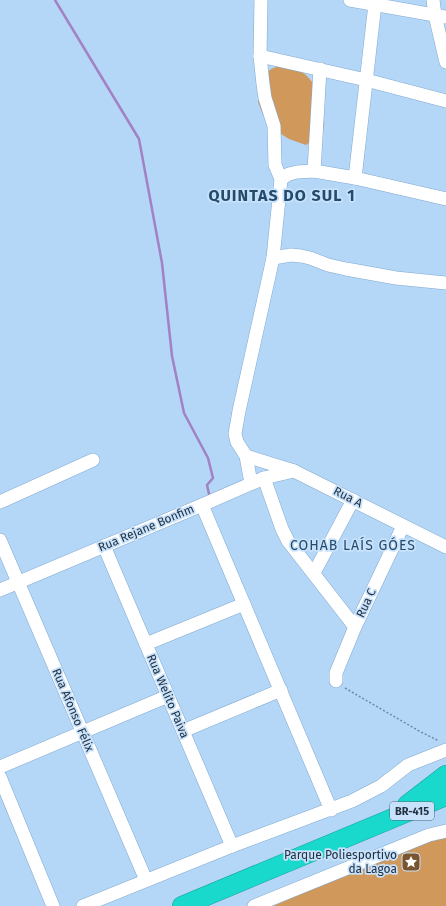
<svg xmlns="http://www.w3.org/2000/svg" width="446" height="906" font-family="'Fira Sans',sans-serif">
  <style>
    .green { fill: #d0985b }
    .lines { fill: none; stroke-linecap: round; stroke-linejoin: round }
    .stream { stroke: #a381c5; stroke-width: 2.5 }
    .minor-casing { stroke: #81aad1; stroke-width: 14 }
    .highway-casing { stroke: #1c9f9c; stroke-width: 20 }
    .path { stroke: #6f89a2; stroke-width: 1.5; stroke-dasharray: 2 2; stroke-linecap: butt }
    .minor { stroke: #fff; stroke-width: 13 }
    .highway { stroke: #19d9cc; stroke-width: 19 }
    .labels { text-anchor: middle; stroke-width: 3.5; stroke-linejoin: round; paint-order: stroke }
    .shield { fill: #c9e2fb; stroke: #53677a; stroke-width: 1 }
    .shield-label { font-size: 11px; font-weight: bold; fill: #213242 }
    .street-label { font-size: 12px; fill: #213242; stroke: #c9e2fb }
    .poi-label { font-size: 12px; fill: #213242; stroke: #c9e2fb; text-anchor: end }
    .quarter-label { font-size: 14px; letter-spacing: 1px; fill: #244b6c; stroke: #c9e2fb }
    .district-label { font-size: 16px; font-weight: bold; letter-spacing: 1px; fill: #244b6c; stroke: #c9e2fb }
  </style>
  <rect width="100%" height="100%" fill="#b4d6f7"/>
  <g class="green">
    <path d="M282,65C308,68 320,88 323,112C324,119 326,127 321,133C317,137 311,141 306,145L289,139L278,132L263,115L258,102L262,78L271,69Z"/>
    <path d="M443,837H446V906H273C329,881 385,856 443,837Z"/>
  </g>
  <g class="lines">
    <path class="stream" d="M55,0L139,139L162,263L172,356L184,413L208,458L213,478L207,485L209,494"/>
    <defs>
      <g id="minor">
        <path d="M350,0L446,17"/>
        <path d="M433,0L435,15L446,62"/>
        <path d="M260,56L366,80L446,101"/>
        <path d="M314,171L320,69"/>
        <path d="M355,178L375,4"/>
        <path d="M281,179L289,174L297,172L314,171L355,178L446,199"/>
        <path d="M273,258L291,255L301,256L310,258L328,265L346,269L396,278L446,283"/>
        <path d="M246,456L294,471L446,547"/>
        <path d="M264,478L282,529L288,541L355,627"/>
        <path d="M251,483L246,456L237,442L235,434L239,411L273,258L281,179L275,165L274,126L265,98L263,84L260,56L261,0"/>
        <path d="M0,502L93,460"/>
        <path d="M202,505L331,810"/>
        <path d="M0,540L146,880"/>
        <path d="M104,546L232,846"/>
        <path d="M314,573L353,500"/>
        <path d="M0,590L202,505L264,478L294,471"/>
        <path d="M146,644L244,604"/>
        <path d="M336,681V673L355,627L403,526"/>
        <path d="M183,731L281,690"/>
        <path d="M0,767L168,696"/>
        <path d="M0,777L53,906"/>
        <path d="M83,906L232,846L352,801L381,786L408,765L446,750"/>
        <path d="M254,906L429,835L446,831"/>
      </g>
      <g id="highway">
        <path d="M407,805L446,775"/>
        <path d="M182,906L446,796"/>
      </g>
    </defs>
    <use href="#minor" class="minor-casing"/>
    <use href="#highway" class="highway-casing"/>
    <path class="path" d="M345,688L419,731L439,741"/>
    <use href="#minor" class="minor"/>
    <use href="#highway" class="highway"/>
  </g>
  <defs>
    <symbol id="sight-square" viewBox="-11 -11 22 22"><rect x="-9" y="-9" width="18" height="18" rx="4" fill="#79562f" stroke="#c9e2fb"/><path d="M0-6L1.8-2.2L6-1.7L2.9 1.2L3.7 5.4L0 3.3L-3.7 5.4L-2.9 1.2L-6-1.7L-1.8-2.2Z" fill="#fff"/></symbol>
  </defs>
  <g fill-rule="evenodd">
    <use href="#sight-square" x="400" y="851" width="22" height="22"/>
  </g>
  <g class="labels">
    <rect class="shield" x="390" y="802" width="44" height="18" rx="3"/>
    <g class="shield-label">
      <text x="412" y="815">BR-415</text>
    </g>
    <g class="street-label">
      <text transform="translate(348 497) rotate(27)" y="4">Rua A</text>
      <text transform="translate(146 528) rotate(-23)" y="4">Rua Rejane Bonfim</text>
      <text transform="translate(366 603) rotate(-65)" y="4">Rua C</text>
      <text transform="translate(168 696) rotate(67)" y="4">Rua Welito Paiva</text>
      <text transform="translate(73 710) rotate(67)" y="4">Rua Afonso Félix</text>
    </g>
    <g class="poi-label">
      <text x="397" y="859">Parque Poliesportivo<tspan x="397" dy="14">da Lagoa</tspan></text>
    </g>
    <g class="quarter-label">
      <text x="353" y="550">COHAB LAÍS GÓES</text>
    </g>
    <g class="district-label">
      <text x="282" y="201">QUINTAS DO SUL 1</text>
    </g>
  </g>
</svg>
